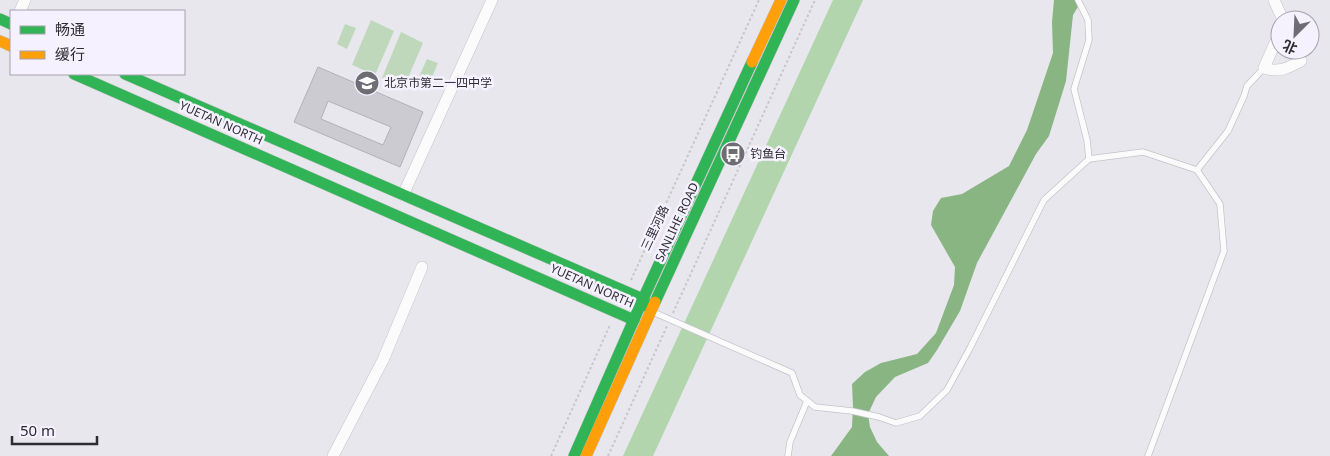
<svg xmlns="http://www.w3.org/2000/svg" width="1330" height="456" font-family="'Noto Sans','Noto Sans SC',sans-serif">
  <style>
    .green { fill: #bfd8bc }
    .forest { fill: #b2d5ad }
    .water { fill: #89b582 }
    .building { fill: #cccbd1; stroke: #b3b1b7; fill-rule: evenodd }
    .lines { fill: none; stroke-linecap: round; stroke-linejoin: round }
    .lane-casing { stroke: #c4c3c9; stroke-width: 7 }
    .street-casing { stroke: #c4c3c9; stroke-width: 12 }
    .fast-casing { stroke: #c4c3c9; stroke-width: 12 }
    .slow-casing { stroke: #c4c3c9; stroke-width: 12 }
    .path { stroke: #c7c6c9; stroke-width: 2; stroke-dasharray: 2.5 2.5; stroke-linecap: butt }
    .lane { stroke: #fcfbfc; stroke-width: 5.5 }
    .street { stroke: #fcfbfc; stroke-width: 11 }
    .fast { stroke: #30b455; stroke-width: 11 }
    .slow { stroke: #ff9f0a; stroke-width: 11 }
    .labels { text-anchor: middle; stroke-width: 5; stroke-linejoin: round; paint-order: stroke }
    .poi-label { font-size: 12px; fill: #2e2c32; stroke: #f5f1ff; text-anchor: start }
    .street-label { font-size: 12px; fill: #2e2c32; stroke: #f5f1ff }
  </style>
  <rect width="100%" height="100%" fill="#e8e7ee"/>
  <g class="green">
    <path d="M371,20L394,31L375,75L352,65Z"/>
    <path d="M345,24L356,28L347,49L337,44Z"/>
    <path d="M401,32L423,43L404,87L382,78Z"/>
    <path d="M427,59L438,63L429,84L418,79Z"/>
  </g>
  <path class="forest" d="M833,0H863L653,456H623Z"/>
  <path class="water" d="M1054,0H1082L1073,15L1066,81L1049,136L1036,154L977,263L960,311L937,350L928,363L895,377L876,397L868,414L870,427L877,442L889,456H831L852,427L853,407L852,384L865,372L881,363L917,354L936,333L954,285L955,267L931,225L933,211L941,198L962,194L1009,166L1027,130L1053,53L1052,22Z"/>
  <path class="building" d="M318,67L423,112L400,167L294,122ZM328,101L391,127L383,145L321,119Z"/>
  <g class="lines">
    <defs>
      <g id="lane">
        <path d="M1078,0L1088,20L1089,40L1074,89L1087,140L1089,159"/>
        <path d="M1197,170L1228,131L1244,96L1247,86L1264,68"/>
        <path d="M653,312L792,373L800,395L815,407L852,411L879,417L896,423L920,416L947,390L970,348L1044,200L1089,159L1143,152L1197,170L1220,204L1224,251L1148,456"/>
        <path d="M788,456L790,442L807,401"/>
      </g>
      <g id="street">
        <path d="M1274,0L1283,20"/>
        <path d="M20,11L25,0"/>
        <path d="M1280,39L1275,43L1264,68C1279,73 1288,68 1301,61L1296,50"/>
        <path d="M403,195L492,0"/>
        <path d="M333,456L383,360L422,267"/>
      </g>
      <g id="fast">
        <path d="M0,19L11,24"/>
        <path d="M74,74L634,320"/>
        <path d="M125,74L643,299L651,311"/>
        <path d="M655,302L794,0"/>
        <path d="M574,456L643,299L752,62"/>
      </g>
      <g id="slow">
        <path d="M0,41L11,46"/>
        <path d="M752,62L781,0"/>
        <path d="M586,456L655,302"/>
      </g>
    </defs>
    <use href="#lane" class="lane-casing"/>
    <use href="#street" class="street-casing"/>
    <use href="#fast" class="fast-casing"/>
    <use href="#slow" class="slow-casing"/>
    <g class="path">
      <path d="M631,280L759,0"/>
      <path d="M673,313L815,0"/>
      <path d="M551,456L610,325"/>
      <path d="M608,456L667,326"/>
    </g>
    <use href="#lane" class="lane"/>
    <use href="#street" class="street"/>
    <use href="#fast" class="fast"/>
    <use href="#slow" class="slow"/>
  </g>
  <defs>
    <symbol id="school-disc" viewBox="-11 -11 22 22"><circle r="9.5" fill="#6f6d74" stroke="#f5f1ff"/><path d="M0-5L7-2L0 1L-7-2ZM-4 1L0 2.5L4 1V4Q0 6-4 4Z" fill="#fff"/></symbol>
    <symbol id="bus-disc" viewBox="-11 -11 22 22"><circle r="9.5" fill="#6f6d74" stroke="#f5f1ff"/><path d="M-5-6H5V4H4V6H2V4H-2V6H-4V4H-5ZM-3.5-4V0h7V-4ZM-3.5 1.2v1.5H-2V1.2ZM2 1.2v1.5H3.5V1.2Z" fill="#fff"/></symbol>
  </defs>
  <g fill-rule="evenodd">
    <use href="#school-disc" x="353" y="69" width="28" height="28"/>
    <use href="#bus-disc" x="719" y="140" width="28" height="28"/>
  </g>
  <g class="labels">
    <g class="poi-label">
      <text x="384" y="87">北京市第二一四中学</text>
      <text x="750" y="158">钓鱼台</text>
    </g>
    <g class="street-label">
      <text transform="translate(221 123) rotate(24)" y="4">YUETAN NORTH</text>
      <text transform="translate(677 222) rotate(-65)" y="4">SANLIHE ROAD</text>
      <text transform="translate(655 228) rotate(-65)" y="4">三里河路</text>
      <text transform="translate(592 286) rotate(24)" y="4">YUETAN NORTH</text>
    </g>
  </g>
  <rect x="10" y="10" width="175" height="65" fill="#f5f1ff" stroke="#a5a2ad"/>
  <rect x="20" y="26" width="25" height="8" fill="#30b455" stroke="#a5a2ad"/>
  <text x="55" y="35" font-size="15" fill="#2e2c32">畅通</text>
  <rect x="20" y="51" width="25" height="8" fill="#ff9f0a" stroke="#a5a2ad"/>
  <text x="55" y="60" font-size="15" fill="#2e2c32">缓行</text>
  <g transform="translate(1295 35) rotate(204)"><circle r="24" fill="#f5f1ff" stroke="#a5a2ad"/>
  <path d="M0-4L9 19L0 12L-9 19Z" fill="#6f6d74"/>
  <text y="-8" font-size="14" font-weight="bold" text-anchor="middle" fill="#2e2c32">北</text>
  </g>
  <path d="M12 436v8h85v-8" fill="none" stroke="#2e2c32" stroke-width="2.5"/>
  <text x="20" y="436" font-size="15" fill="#2e2c32" stroke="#f5f1ff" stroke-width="4" paint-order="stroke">50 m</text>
</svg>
